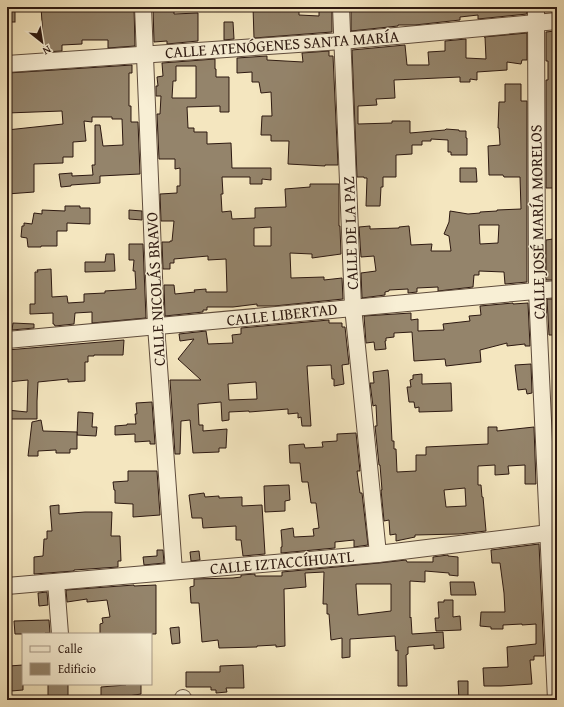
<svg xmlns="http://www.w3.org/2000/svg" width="564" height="707" font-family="'Gentium Book Plus',serif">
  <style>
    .building { fill: #94846b; stroke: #2d1911; fill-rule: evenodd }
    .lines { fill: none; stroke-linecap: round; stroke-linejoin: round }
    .minor-casing { stroke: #5f4c3c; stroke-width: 18 }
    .minor { stroke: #f8efd5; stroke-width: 16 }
    .labels { text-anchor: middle; stroke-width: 3; stroke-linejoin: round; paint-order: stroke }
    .street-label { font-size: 16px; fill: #2d1911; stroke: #f8efd5 }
  </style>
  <rect width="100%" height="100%" fill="#f4e6bf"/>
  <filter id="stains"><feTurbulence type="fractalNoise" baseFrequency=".005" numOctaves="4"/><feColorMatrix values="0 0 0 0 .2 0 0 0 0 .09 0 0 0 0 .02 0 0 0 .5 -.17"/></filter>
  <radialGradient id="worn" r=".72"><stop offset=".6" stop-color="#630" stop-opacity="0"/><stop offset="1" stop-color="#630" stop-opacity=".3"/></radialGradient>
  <g class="building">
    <rect x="7" y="7" width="8" height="15"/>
    <path d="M41,7H98V9L116,8V7H134L135,46L108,48V40H82V44L62,45V51L44,52Z"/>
    <path d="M153,7H174V14L198,13V41L167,44V41L154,42Z"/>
    <path d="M253,7H281V9H299V15L319,16V7H332V32L254,38Z"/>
    <path d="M351,7H451L477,9V7H489V9L519,8V7H526L527,14L478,19V15L460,17V20L415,25H398V26L351,31Z"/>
    <path d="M224,22H233L234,39L224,40Z"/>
    <path d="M555,31L557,65H556L557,165H553V188H546V80H548V61H546V32Z"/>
    <path d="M527,33V60H522L521,64L507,62V70L477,72V80L470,79V82H460V77L394,80L395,98L376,99L377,105L358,106V124L392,123V121H410V133L445,130L446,129L459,130V131H466V138H467V155H451V152H448V140L431,139V141H422V145H412V154L396,155V177H383V187H381L380,206H366L367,178H364V177H357L352,50L405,45L407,65H429L428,52L445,51V41L466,39V58L486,59L485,37H484Z"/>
    <path d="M329,51V56H333L338,165H325V166L288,164L289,141H271V135H261L262,116H272L271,92L261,93L259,82H252V72L237,73V58L267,56V60L303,62L302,53Z"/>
    <path d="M215,59V69H216V77H229V112H220V106L187,107L188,128H194V132H207V144L231,143L232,168H271V180L262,179V184H250V177H222L223,194H221L222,212L231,211L232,219L255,218V208L286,207L285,189L310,187V184H339V226H340V228L341,254L312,258V254L290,253L291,278L324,277V280L342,278L343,299L274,306H257V304L233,307H207V310H203V312L165,316L164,285H174L175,294L195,292L194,290L206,289V292H227L226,259L208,260V256L174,259V263H170V269H163L162,242H170V241H172L174,221H161L160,194L177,193V186H180V168L175,169V159H159L157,114H160L161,96H156V86H158L157,77L163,76L162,63ZM176,66H196V98H172L173,81H176ZM271,227V246H254V228Z"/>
    <path d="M132,65V73H129V106H131V122H138L140,174L100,176V183L71,185V186L61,187L59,174L72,173V176L93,175L92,165H95V125H100L103,146L123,145L122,119H112V117H92V122L84,121L86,141L73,142V157H63V163L34,164V192L7,194V148H9L7,130L63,124L62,111L7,113L8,73Z"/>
    <path d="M505,84H521V101H527V282L505,284L504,272L479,271V275H474L473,287L438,291V287L417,288V292L408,293V289L389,290V291L385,292V295L362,298L361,273L376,271L374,256L361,257L359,227L370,226V229L399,228V227L409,226L411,245L432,244L431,251H451L449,236L444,234L449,222L450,211L468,214L480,213V212L497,211V210L521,209L520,177H504L503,175H489L488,146L500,145L499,128H498L499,102H505ZM479,225H499L498,243L480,244Z"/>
    <path d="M460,168H476L477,182H460Z"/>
    <path d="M65,206H80V208H90V224L67,223V231H57V246H41V247H28L27,238L21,237L22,226H24V223L32,224L34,213L42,214V210L65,211Z"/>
    <path d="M129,210L142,211V220L129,219Z"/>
    <path d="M553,239V261H555L556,280H546V240Z"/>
    <path d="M129,244H143L146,318L92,323V312L75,313L74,324L55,326L54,324H53V313L30,314V304H35V272H38L37,270L51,269L52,297L67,296L68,303L84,302V294L105,293V291L136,289L135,271H133L134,260H129Z"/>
    <path d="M106,254H114L115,271L85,272V262H105Z"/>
    <path d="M547,299H557V335H549Z"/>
    <path d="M513,303V304L528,303L530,346H525V344L507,346V343L480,350L481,362L446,366L445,359L414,361L412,332L394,333V337L386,338V341H385L386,349L375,350L374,342L366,343L364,316L411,313V320L418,319V331L444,330L443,324L470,321L469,316L481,315L480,306Z"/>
    <path d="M329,320V323H342V327H345L349,364L342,365L344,384L334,386V379H332L331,365L307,366L311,426H302L301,417L298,418V413L288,414V409L249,412V411L229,412V420L222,421L221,402L198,404L199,425H203V431L227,429L226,448H219V452L193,453L190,420L181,421L180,454H175L170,380H201L178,359L194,339L180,341L179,334L206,331L208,344L233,343L232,335L241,334V328ZM256,382L257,399L229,400L228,384Z"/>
    <path d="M13,323L34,324V328L12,330Z"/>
    <path d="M124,340L123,355H94V356H88V362H85V381L68,382V379L38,382L37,401V419H7V410L27,412L28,380L7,382V350Z"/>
    <path d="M531,364L532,393L527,394L526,389L518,390L515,365Z"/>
    <path d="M388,370L389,380L392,441H394V449H396L397,472L416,471V455H426V447L488,444V427H497V431L534,427L536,484H525V465L508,466L509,474L495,475V465L478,466V485H481L482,497H483L486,531L459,534L415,535V537L396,541V534L390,535L389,520L384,521L381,490H382L380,465H379L375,426H377L376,405L373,406L370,383H374L373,372ZM465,488L466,506L446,507L444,490Z"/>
    <path d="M422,374V384L451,383L452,411L419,412V407L415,408L414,402H409L407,387H411L410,380L413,379V375Z"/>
    <path d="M152,402L155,444H150V441L135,442V434L115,435V426L127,425V424H136L135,414H137L136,403Z"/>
    <path d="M78,412L93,413L92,427H97L96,436L77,435Z"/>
    <path d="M41,420L43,431L77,432V449H70V453H56V450L38,451V456H28L32,422Z"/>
    <path d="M356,433L360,471H357L360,493H362L368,545L354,547V540L335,542V548L281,553V547H282V542L281,530L293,528L294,537L314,536L313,529L319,528L316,503H311L308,482H302L300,463H290L289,445L304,444L305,448L323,447L322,442L337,441V434Z"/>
    <path d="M554,459H557V474H555Z"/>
    <path d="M128,471H157L160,515L133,517V504L115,503V490H114L113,482L128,481Z"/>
    <path d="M289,485L290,500L285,501V511L265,512L264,486Z"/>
    <path d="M204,493L205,497L219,496V498L242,497V506L262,505L265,554L243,556L241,540H236V526L203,528L202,518H192L189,495Z"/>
    <path d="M59,505V514L85,512H112L111,536H120L121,561H118V567L74,570V571L34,574V557L43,556L44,539H47V531H52L50,506Z"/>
    <path d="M539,544L544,656H534V660H530L532,684L501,686H484L483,668L508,667L507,647L536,644V624L522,625V624L503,625V629H491V627L480,626L481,612H505L504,593L500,563H492L491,550Z"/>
    <path d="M157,550H163L164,563L144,565L143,557L157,556Z"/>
    <path d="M199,551L200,560L191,561L190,552Z"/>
    <path d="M448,555V556L458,557V576L449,575V573L425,571V582L410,581V618L411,617L412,634L443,632L444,648L434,649V645L408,647V654L406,655L407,686H398V650L396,651L395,636L350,639V657L342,658V638L331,640L329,614H327V604H323L324,572L305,573L306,587L284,589L285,646L276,647V645L257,646V647L219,648L218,640L202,642L199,603H191L190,587L194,586V579L233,578L241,577V575L255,574V576H282V572L379,563L406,560L407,562H433V557ZM356,584H391V611L358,615L356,586Z"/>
    <path d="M450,582H474L476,595H451Z"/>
    <path d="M134,585V586L156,585V634H100V624L103,623L102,618L110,617L107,600L87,602V599L67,602L66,590Z"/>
    <path d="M47,592L48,605L39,606L38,593Z"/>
    <path d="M444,600H453V617L460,616L461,630L436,631L435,618H439L438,602H444Z"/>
    <path d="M49,620L50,633H45V634H15L14,621Z"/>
    <path d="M179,627L180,643L172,644L170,628Z"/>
    <path d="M23,665V690L11,691L9,666Z"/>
    <path d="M243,665L244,688H226L227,692L216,693V690H211V687H186V672H220V666Z"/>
    <path d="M458,681H468V700H459Z"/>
    <rect x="48" y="684" width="20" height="16"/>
    <path d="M126,684H141V694L122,697V698L101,699V687L126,685Z"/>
  </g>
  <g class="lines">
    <defs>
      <g id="minor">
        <path d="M143,7L156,326L174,571"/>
        <path d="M341,7L353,307L378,554"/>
        <path d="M536,7L537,291L556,700"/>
        <path d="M7,64L342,41L557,21"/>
        <path d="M7,340L557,289"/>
        <path d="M56,582L60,634"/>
        <path d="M7,586L378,554L557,532"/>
        <path d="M183,698V700"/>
      </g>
    </defs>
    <use href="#minor" class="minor-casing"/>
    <use href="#minor" class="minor"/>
  </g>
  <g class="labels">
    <g class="street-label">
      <text transform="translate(282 44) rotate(-4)" y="6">CALLE ATENÓGENES SANTA MARÍA</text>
      <text transform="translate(537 222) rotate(-91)" y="6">CALLE JOSÉ MARÍA MORELOS</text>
      <text transform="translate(350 233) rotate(-92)" y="6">CALLE DE LA PAZ</text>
      <text transform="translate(155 289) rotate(-93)" y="6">CALLE NICOLÁS BRAVO</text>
      <text transform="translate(282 314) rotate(-6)" y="6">CALLE LIBERTAD</text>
      <text transform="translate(282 562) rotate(-5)" y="6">CALLE IZTACCÍHUATL</text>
    </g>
  </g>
  <rect width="564" height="707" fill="none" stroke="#f4e6bf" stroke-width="24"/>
  <rect x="8" y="8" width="548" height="691" fill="none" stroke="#2d1911" stroke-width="2"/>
  <rect x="12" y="12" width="540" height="683" fill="none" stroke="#2d1911"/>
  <rect x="22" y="633" width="130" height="52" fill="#f8efd5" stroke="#a79987"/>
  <rect x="30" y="646" width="20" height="6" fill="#f8efd5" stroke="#a79987"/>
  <text x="58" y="653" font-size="12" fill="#2d1911">Calle</text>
  <rect x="30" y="663" width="20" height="12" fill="#94846b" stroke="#a79987"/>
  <text x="58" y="673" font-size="12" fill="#2d1911">Edificio</text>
  <g transform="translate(42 42) rotate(150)" stroke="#f8efd5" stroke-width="3" paint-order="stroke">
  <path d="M0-3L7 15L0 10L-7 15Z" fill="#2d1911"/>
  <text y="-6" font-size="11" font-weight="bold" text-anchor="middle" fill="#2d1911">N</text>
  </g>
  <rect width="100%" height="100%" filter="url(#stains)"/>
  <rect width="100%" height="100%" fill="url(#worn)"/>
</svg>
